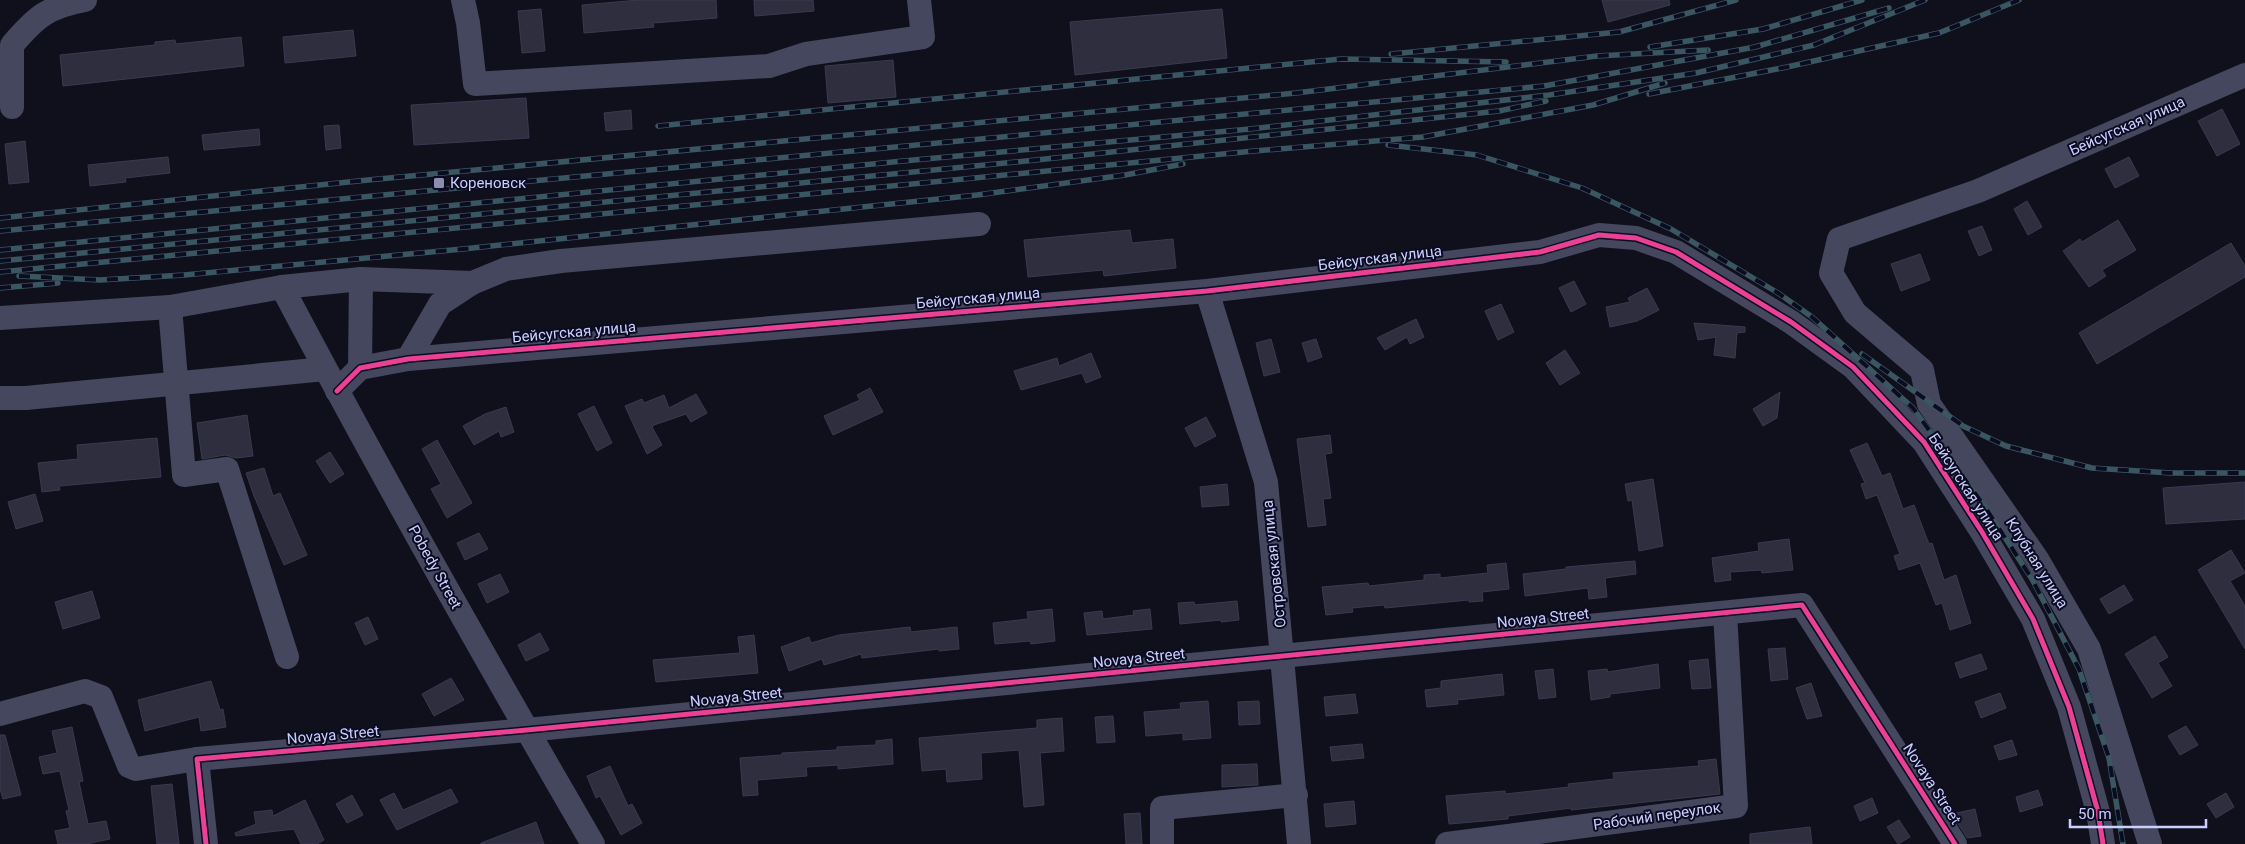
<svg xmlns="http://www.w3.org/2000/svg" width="2245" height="844" font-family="Roboto,sans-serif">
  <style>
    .building { fill: #2e2e3e; stroke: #393a51 }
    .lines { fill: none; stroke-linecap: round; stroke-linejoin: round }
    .minor { stroke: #44475d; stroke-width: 24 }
    .rail-casing { stroke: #3a5661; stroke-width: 5.5 }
    .rail { stroke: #0b0c21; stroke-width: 4; stroke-dasharray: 11; stroke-linecap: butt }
    .cycleway-casing { stroke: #0b0c21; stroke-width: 8 }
    .cycleway { stroke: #ea4096; stroke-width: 5 }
    .poi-dot { fill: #8a8cb0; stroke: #0b0c21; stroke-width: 2 }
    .labels { text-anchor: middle; stroke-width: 4; stroke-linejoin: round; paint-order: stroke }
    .street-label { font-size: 15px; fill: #cbcfff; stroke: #0b0c21 }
    .poi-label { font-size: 15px; fill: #cbcfff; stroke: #0b0c21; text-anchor: start }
  </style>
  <rect width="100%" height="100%" fill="#10101c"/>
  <g class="building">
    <path d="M639,0H716L717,18L653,23L654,27L584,33L582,5Z"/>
    <path d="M754,0H813L814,11L755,16Z"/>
    <path d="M1602,0H1669L1670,5L1608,22Z"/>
    <path d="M541,9L545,51L522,53L518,11Z"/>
    <path d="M1222,9L1227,58L1075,75L1070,22Z"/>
    <path d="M353,30L356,56L285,63L283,37Z"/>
    <path d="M241,37L244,66L63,86L60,55L155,45V42L175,40L176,44Z"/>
    <path d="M893,60L896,97L828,103L825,66Z"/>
    <path d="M526,98L529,138L414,145L411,105Z"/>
    <path d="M2222,109L2240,144L2217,156L2198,121Z"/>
    <path d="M631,110L632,129L606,131L604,113Z"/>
    <path d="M339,125L341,148L326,150L324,126Z"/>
    <path d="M259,129L260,145L204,150L202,135Z"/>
    <path d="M25,141L29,182L9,184L5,144Z"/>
    <path d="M168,157L170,173L125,178L126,182L90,186L88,165Z"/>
    <path d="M2129,157L2139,176L2115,188L2105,169Z"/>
    <path d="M2027,201L2042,227L2028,235L2014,209Z"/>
    <path d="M2118,220L2136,250L2102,270L2106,276L2089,287L2063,251L2080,239L2082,242Z"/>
    <path d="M1982,226L1992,250L1979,256L1968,231Z"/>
    <path d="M1130,230L1132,243L1173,239L1176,268L1104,276L1103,270L1028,277L1024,240Z"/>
    <path d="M2231,243L2245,266V277L2097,364L2079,333Z"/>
    <path d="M1920,254L1930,280L1901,291L1891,264Z"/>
    <path d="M1574,281L1586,304L1571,312L1559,288Z"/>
    <path d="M1647,288L1659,310L1637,321L1610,327L1606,307L1630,302L1628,298Z"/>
    <path d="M1501,304L1514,332L1498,340L1485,311Z"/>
    <path d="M1416,319L1424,337L1410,344L1407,337L1385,350L1377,338Z"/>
    <path d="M1694,323L1745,327V332L1737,333L1735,358L1714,355L1716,337L1698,340Z"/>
    <path d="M1271,339L1280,372L1264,376L1256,343Z"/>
    <path d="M1316,339L1322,357L1308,362L1302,343Z"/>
    <path d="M1565,350L1580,373L1560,385L1546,363Z"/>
    <path d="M1091,353L1101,377L1086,383L1082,373L1021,390L1014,371L1057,358L1059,366Z"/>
    <path d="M870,388L883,412L833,435L824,416L860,400L857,395Z"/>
    <path d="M1780,392L1777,418L1763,426L1753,409Z"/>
    <path d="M696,394L707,413L691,422L686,414L654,425L652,427L662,445L647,454L625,406L642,399L644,403L664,395L669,408Z"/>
    <path d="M594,406L612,443L597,451L578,414Z"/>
    <path d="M506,407L514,432L501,437L499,431L474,445L463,426L485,414Z"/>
    <path d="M247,415L253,456L236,458L225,455L202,459L197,423Z"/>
    <path d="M1206,417L1216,436L1195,447L1185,428Z"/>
    <path d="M1330,435L1332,453L1325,454L1331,498L1323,499L1326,525L1308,527L1297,439Z"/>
    <path d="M157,438L161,477L59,486L60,490L42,492L38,463L78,459L77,445Z"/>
    <path d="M437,440L472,503L447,518L431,489L441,484L422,449Z"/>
    <path d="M1867,443L1882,476L1890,473L1903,509L1914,505L1929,544L1932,543L1944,580L1956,575L1971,623L1950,630L1942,603L1936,605L1920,563L1899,570L1894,556L1900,554L1877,495L1866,499L1861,484L1865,483L1850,450Z"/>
    <path d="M330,452L344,474L330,483L316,461Z"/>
    <path d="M264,468L273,496L280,493L307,555L284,565L254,496L246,473Z"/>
    <path d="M1653,479L1663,546L1639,551L1632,500L1628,501L1625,484Z"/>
    <path d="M2245,482V519L2166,524L2163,488Z"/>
    <path d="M1227,484L1229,505L1202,507L1200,487Z"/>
    <path d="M35,494L43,521L16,529L8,502Z"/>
    <path d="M479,533L488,549L465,560L457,543Z"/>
    <path d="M1789,539L1793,570L1762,573L1761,570L1730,572L1731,580L1715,582L1712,558L1759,551L1758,543Z"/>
    <path d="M2231,550L2245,573L2230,581L2245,606V649L2198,570Z"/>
    <path d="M1635,561L1636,574L1605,578L1607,597L1589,599L1588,588L1525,596L1523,574L1566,569V567Z"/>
    <path d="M1506,563L1509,589L1482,592L1483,601L1469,602V600L1385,608L1384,605L1352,608L1353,612L1326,615L1322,587L1368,583L1369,586L1424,580V575L1440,574V578L1488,573L1487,565Z"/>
    <path d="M500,574L509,592L487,603L478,584Z"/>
    <path d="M2124,585L2133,600L2109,614L2100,599Z"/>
    <path d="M92,591L100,618L63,629L55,602Z"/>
    <path d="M1237,601L1239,620L1221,622V620L1180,624L1178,603L1194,602L1195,605Z"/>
    <path d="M1052,609L1055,641L1031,644L1030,641L995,644L993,623L1028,619L1027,612Z"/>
    <path d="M1150,609L1152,629L1087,635L1084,613L1102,611L1103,619L1134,615L1133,611Z"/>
    <path d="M368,617L378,639L365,645L355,623Z"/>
    <path d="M910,627L911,632L957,627L959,649L939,651V649L862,658L861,654L824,665L822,659L789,671L781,647L809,637L811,643L839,635Z"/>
    <path d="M540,633L549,650L526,661L518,645Z"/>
    <path d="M754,635L758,673L656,682L653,660L740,653L738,637Z"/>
    <path d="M2155,636L2168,657L2158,663L2172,686L2152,698L2125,654Z"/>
    <path d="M1785,648L1788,679L1771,681L1768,649Z"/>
    <path d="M1981,654L1987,669L1960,678L1955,663Z"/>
    <path d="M1708,659L1711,688L1692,689L1689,661Z"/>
    <path d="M1658,664L1660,688L1610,694V697L1591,700L1588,671L1607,669L1608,672Z"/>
    <path d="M1553,669L1556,697L1539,699L1535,671Z"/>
    <path d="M1502,674L1504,695L1457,700L1458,704L1427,707L1425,690L1441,688V681Z"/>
    <path d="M451,678L464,700L434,716L422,694Z"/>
    <path d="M211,681L220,710L223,709L226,727L201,731L199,717L145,731L138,700Z"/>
    <path d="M1811,683L1822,716L1807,719L1796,688Z"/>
    <path d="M2000,693L2006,708L1981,718L1975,702Z"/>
    <path d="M1355,694L1358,713L1326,716L1324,697Z"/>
    <path d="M1208,701L1211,738L1183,740V733L1146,736L1144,712L1181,709L1180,703Z"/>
    <path d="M1259,701L1260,724L1239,725L1238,702Z"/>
    <path d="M1113,716L1115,742L1097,743L1095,717Z"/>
    <path d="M1062,718L1064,751L1040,753L1044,805L1024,807L1019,750L981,753L982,779L947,782L946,769L922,771L919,738L1037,728V720Z"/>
    <path d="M2186,726L2198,745L2180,755L2168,736Z"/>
    <path d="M72,727L83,781L79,782L88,824L106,821L110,839L86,844H58L55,831L70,828L66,811L69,810L60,771L43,774L39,757L57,753L52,731Z"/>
    <path d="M0,735H5L21,795L3,799L0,789Z"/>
    <path d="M892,739L893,764L838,769V765L806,767L807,776L757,780L758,795L743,796L740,758L782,755V753L837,750V747L876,745V741Z"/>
    <path d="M2012,740L2017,755L1999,760L1994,746Z"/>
    <path d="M1362,744L1364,758L1332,761L1330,747Z"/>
    <path d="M1716,759L1720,794L1571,810V808L1508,816V819L1449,824L1446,796L1505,791V794L1569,787L1568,784L1614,779L1613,773L1699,766L1698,761Z"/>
    <path d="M1257,764L1258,785L1222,787V765Z"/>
    <path d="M610,766L628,806L632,804L642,823L621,835L600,796L596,798L587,776Z"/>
    <path d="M172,784L179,844H157L151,786Z"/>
    <path d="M451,789L458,802L397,830L380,800L394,793L403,810Z"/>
    <path d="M2038,790L2043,805L2020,812L2016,797Z"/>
    <path d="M2226,793L2234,807L2216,818L2207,804Z"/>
    <path d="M352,795L363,815L347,823L336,804Z"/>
    <path d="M1872,798L1878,813L1860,821L1854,806Z"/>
    <path d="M305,800L324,840L317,844H301L294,829L236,836L235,833L256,824L254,812L272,810L273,816Z"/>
    <path d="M1354,801L1356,824L1326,827L1324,804Z"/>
    <path d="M1975,809L1981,836L1967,838L1952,814Z"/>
    <path d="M1140,813L1142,844H1126L1124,814Z"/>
    <path d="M1899,820L1910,837L1898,844L1887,827Z"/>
    <path d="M536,822L544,844H481V843Z"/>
    <path d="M1810,827L1812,844H1750V834Z"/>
  </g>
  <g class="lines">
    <g class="minor">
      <path d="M463,0L468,23L475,84L769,66L806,54L923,37L919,0"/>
      <path d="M12,107V45C36,17 47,7 85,0"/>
      <path d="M282,287C381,475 486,660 593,844"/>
      <path d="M1207,291L1266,482L1299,844"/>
      <path d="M170,307L184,475L227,469L287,657"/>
      <path d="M0,318L170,307L282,287L361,279L472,283"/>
      <path d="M408,359L440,304L472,283L506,269L561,261L979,224"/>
      <path d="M360,368L361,279"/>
      <path d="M337,391L360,368L408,359L1207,291L1540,252L1599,235L1636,238L1676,252L1791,322L1853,367L1924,442L1982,532L2033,619L2069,707L2098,812L2103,844"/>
      <path d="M0,398H26L325,369"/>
      <path d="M0,714L85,691L101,697L129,766L136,769L197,759L527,730L1802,605L1955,844"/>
      <path d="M197,759L206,844"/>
      <path d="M1162,844V808L1296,795"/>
      <path d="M1447,844L1736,806L1725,613"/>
      <path d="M2150,844L2089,649L2037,559L1929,404L1922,370L1855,313L1831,273L1839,239L1978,191L2245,75"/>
    </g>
    <defs>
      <g id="rail">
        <path d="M1650,47L1763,29L1862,0"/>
        <path d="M1391,54L1619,32L1736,0"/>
        <path d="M1649,94L1787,67L1939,33L2019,0"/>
        <path d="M658,126L1341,59L1506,62"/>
        <path d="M1388,145L1477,155L1582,188L1671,229L1778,293L1812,317L1913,408L1985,507L2032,579L2079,669L2109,758L2123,844"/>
        <path d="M0,218L368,180L1296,93L1597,56L1708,50"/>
        <path d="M0,231L1544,86L1755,47L1889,8"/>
        <path d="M0,250L903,161L1250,129L1549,95L1696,73L1814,45L1925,0"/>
        <path d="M0,261L1036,160L1499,111L1546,101"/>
        <path d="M0,272L1254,151L1423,137L1593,105L1665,83"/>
        <path d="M19,276L100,280L184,275L463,249L977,195L1125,175L1183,164"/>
        <path d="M0,288L58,283"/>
        <path d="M1862,354L1963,426L2006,446L2092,468L2171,473H2245"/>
      </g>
    </defs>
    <use href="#rail" class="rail-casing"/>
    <use href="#rail" class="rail"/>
    <defs>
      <g id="cycleway">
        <path d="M337,391L360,368L408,359L1207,291L1540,252L1599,235L1636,238L1676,252L1791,322L1853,367L1924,442L1982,532L2033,619L2069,707L2098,812L2103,844"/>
        <path d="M206,844L197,759L527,730L1802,605L1955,844"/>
      </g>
    </defs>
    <use href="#cycleway" class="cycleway-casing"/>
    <use href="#cycleway" class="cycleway"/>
  </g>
  <rect class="poi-dot" x="433" y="177" width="12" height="12" rx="2.5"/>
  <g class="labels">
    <g class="street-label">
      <text transform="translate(2127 126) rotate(-24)" y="5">Бейсугская улица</text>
      <text transform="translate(1380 258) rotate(-7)" y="5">Бейсугская улица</text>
      <text transform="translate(978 298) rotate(-5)" y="5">Бейсугская улица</text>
      <text transform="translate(574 332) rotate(-5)" y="5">Бейсугская улица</text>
      <text transform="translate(1966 487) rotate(57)" y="5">Бейсугская улица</text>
      <text transform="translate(2037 563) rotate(58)" y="5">Клубная улица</text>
      <text transform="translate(1274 564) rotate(-96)" y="5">Островская улица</text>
      <text transform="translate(435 567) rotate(61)" y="5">Pobedy Street</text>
      <text transform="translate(1543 618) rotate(-6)" y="5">Novaya Street</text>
      <text transform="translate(1139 658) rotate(-6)" y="5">Novaya Street</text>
      <text transform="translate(736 697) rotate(-6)" y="5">Novaya Street</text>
      <text transform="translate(333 735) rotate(-5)" y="5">Novaya Street</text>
      <text transform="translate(1932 784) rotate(57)" y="5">Novaya Street</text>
      <text transform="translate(1657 816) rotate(-8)" y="5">Рабочий переулок</text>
    </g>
    <g class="poi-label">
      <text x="450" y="188">Кореновск</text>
    </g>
  </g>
  <path d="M2070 819v8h136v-8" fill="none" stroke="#cbcfff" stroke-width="2.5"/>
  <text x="2078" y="819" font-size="15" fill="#cbcfff" stroke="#0b0c21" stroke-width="4" paint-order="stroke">50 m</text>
</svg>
